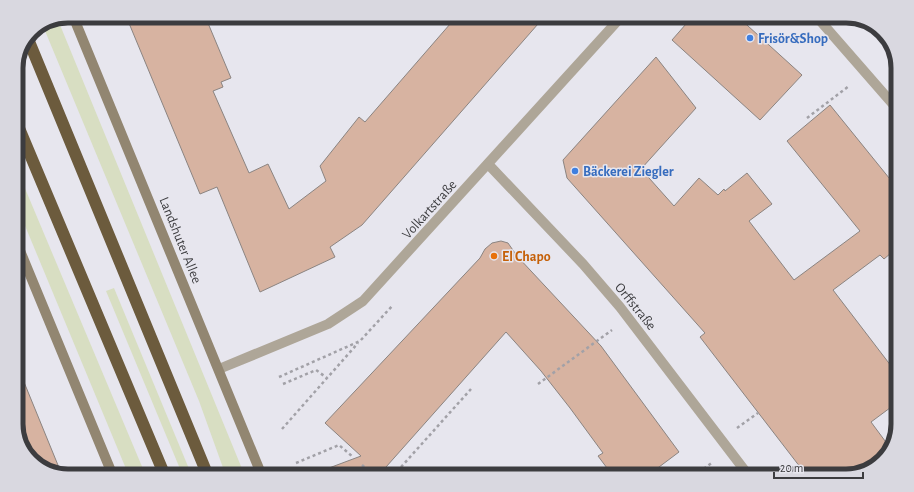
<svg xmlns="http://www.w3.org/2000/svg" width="914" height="492" font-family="'Alegreya Sans',sans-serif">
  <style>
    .green { fill: #d8dec2 }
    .building { fill: #d7b3a1; stroke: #8b8481 }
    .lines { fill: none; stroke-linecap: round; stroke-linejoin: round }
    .path { stroke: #a2a1a7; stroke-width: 2.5; stroke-dasharray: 3 3; stroke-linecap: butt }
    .street { stroke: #aea698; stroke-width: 10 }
    .secondary { stroke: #928671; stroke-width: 10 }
    .highway { stroke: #6c5b3d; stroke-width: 12 }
    .shop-dot { fill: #3f7fe0; stroke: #e7e6ee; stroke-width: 1.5 }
    .food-dot { fill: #e8710a; stroke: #e7e6ee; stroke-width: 1.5 }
    .labels { text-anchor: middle; stroke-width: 3; stroke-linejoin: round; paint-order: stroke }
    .shop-label { font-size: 14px; font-weight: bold; fill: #366cbe; stroke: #e7e6ee; text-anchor: start }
    .street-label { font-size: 14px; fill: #3c3c3f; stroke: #e7e6ee }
    .food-label { font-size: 14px; font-weight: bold; fill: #c56008; stroke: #e7e6ee; text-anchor: start }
    .rim { fill: none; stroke: #3c3c3f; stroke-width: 5 }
  </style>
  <rect width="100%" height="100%" fill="#e7e6ee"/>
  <g class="green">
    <path d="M58,20L245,476H226L199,401L43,26Z"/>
    <path d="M16,167L146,476H129L16,204Z"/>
    <path d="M114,288L192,476H183L106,291Z"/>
  </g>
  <g class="building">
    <path d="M126,16H205L231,78L221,82L223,87L213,91L249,173L268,164L289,209L326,181L320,166L359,117L365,122L457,16H545L362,225L330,247L335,257L260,292L217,187L200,194Z"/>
    <path d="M693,16H737L802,75L760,120L672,40Z"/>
    <path d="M656,57L696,108L641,169L674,206L699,178L718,195L724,189L725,191L747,173L772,204L749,221L794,280L860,231L787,141L830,105L898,189V247L884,259L880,255L833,290L898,375V402L871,422L891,449L875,467L847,476H807L700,337L705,333L567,178L563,160Z"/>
    <path d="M501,241L508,243L517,256L601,346L679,452L647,476H613L598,456L603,453L570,408L541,371L506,332L378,476H313V474L361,456L325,423L480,258L485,249L492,243Z"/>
    <path d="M17,365L62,475L45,471L25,453L16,428Z"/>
  </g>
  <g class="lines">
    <g class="path">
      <path d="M807,118L849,86"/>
      <path d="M279,377L360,341L393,305"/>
      <path d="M283,384L316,370L327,378"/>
      <path d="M538,384L612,330"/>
      <path d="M737,428L758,413"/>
      <path d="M282,429L358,343"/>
      <path d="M296,463L339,445L353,457"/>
      <path d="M362,465L374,476"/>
      <path d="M393,476L471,389"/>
      <path d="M694,476L713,462"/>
    </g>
    <g class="street">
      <path d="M816,16L898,110"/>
      <path d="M488,164L583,264L620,307L749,476"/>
      <path d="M219,369L328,324L363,301L622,16"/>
    </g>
    <g class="secondary">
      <path d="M73,16L262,476"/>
      <path d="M16,241L113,476"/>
    </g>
    <g class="highway">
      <path d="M28,39L208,476"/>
      <path d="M16,121L165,476"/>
    </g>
  </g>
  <g class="shop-dot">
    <circle cx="750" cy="38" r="4"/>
    <circle cx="575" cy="171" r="4"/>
  </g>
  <circle class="food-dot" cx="494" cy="256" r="4"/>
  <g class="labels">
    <g class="shop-label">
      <text x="758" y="43">Frisör&amp;Shop</text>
      <text x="583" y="176">Bäckerei Ziegler</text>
    </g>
    <g class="street-label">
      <text transform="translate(429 209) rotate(-48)" y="5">Volkartstraße</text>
      <text transform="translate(181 240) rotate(68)" y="5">Landshuter Allee</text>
      <text transform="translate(636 306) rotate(51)" y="5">Orffstraße</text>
    </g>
    <g class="food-label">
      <text x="502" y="261">El Chapo</text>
    </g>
  </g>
  <path d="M0 0H914V492H0ZM68 23H846A45 45 0 0 1 891 68V424A45 45 0 0 1 846 469H68A45 45 0 0 1 23 424V68A45 45 0 0 1 68 23Z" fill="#d9d8e0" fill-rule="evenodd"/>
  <path class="rim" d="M68 23H846A45 45 0 0 1 891 68V424A45 45 0 0 1 846 469H68A45 45 0 0 1 23 424V68A45 45 0 0 1 68 23Z"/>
  <path d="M774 472v6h89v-6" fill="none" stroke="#3c3c3f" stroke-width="2"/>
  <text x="780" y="472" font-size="12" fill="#3c3c3f" stroke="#e7e6ee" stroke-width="3" paint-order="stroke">20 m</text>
</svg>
